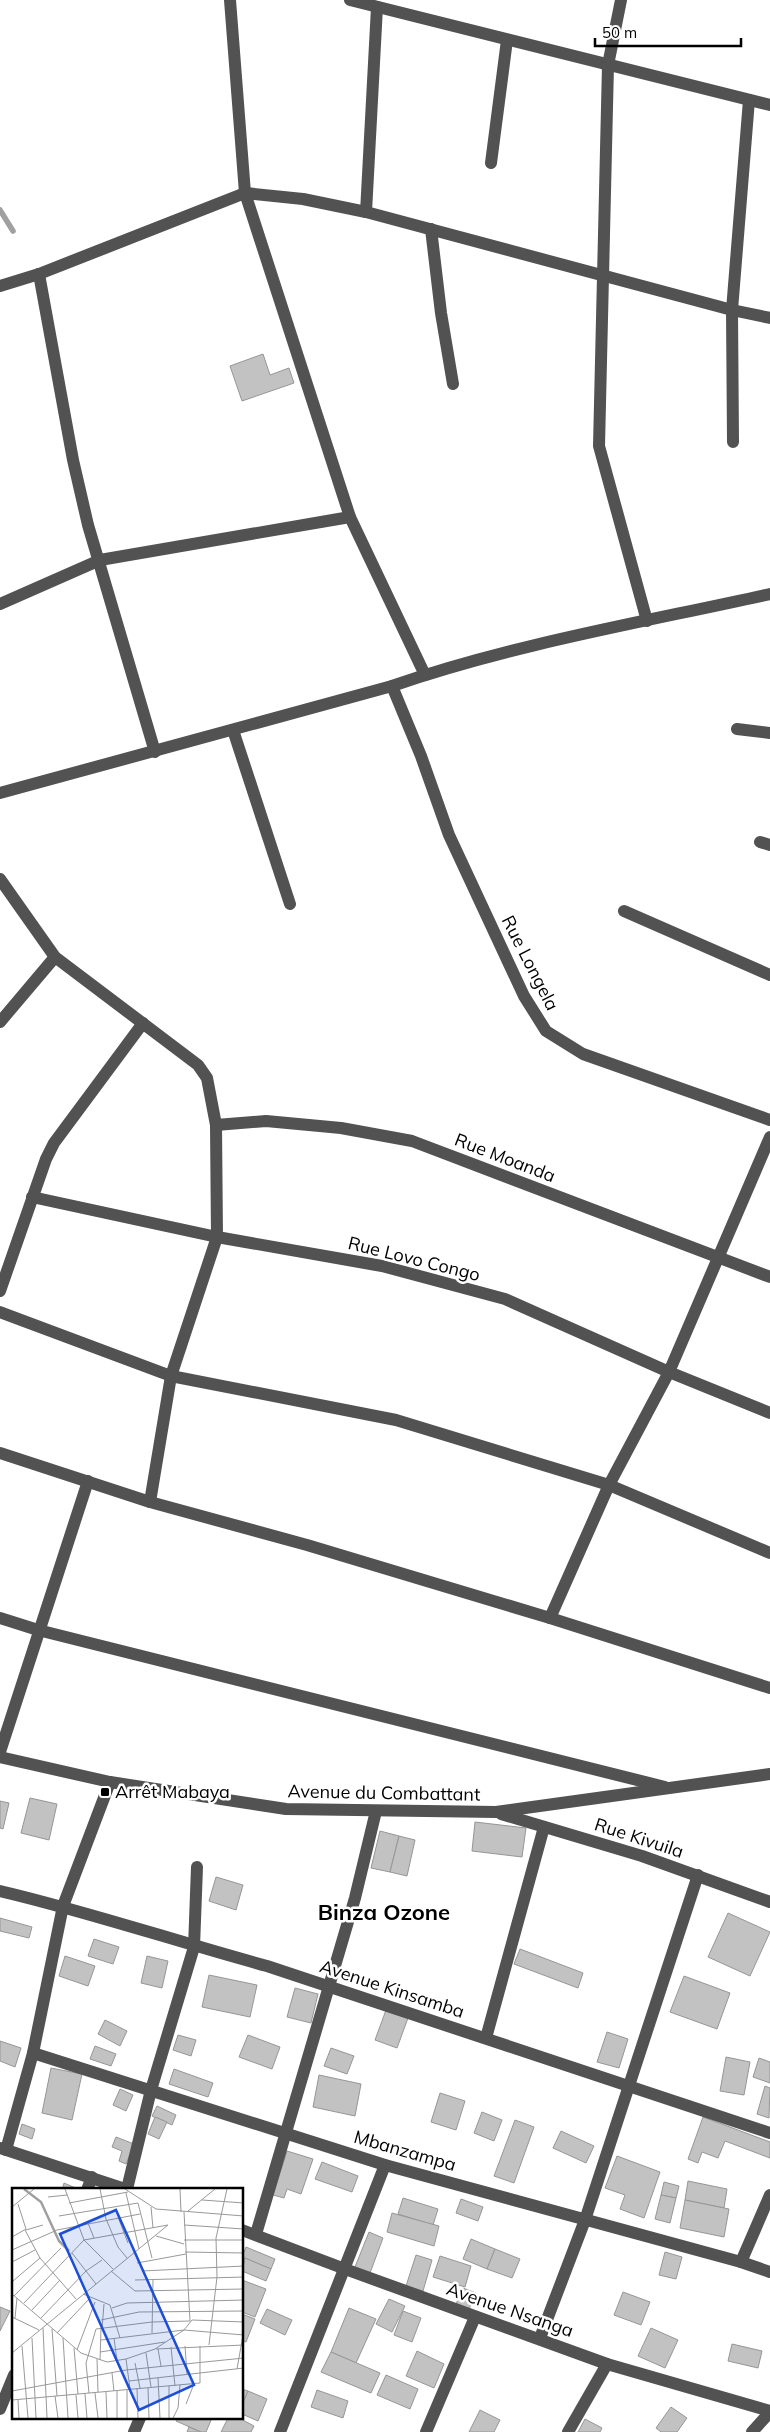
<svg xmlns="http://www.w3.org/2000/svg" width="770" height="2432" font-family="Mulish,sans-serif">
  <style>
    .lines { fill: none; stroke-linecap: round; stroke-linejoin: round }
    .stream { stroke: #a0a0a0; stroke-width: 5.5 }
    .building { fill: #c2c2c2; stroke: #969696 }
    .minor { stroke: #525252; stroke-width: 12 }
    .poi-dot { fill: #000; stroke: #fff; stroke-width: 2 }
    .labels { text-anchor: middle; stroke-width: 5; stroke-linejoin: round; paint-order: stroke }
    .street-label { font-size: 18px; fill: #000; stroke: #fff }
    .poi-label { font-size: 18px; fill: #000; stroke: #fff; text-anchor: start }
    .district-label { font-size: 22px; font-weight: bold; fill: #000; stroke: #fff }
    .inset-river { fill: none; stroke: #a0a0a0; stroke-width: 2.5 }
    .inset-road { fill: none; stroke: #999; stroke-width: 1 }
    .view { fill: #1d4ed8; fill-opacity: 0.15; stroke: #1d4ed8; stroke-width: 2.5 }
    .inset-edge { fill: none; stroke: #000; stroke-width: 2.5 }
  </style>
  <rect width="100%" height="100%" fill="#fff"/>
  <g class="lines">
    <path class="stream" d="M0,210L13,231"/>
  </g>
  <g class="building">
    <path d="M263,354L270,375L289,368L294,383L242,401L230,366Z"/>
    <path d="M30,1798L57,1804L49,1840L21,1833Z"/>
    <path d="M0,1801L9,1803L3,1829L0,1828Z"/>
    <path d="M475,1822L526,1828L522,1857L472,1851Z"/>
    <path d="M380,1831L399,1836L390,1872L371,1868Z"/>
    <path d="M399,1836L415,1840L407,1876L390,1872Z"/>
    <path d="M216,1877L243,1885L236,1910L209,1901Z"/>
    <path d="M728,1913L770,1932L750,1976L708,1957Z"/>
    <path d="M0,1918L32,1927L29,1938L0,1931Z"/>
    <path d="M94,1939L119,1947L113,1964L88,1956Z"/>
    <path d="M520,1949L583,1973L578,1988L514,1964Z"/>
    <path d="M65,1956L95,1966L88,1986L59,1976Z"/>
    <path d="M147,1956L168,1961L162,1988L141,1983Z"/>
    <path d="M209,1975L257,1985L250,2017L202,2007Z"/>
    <path d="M684,1976L730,1993L717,2029L670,2012Z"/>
    <path d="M295,1988L318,1994L311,2023L287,2017Z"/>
    <path d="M386,2010L408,2018L397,2048L375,2040Z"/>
    <path d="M105,2020L127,2031L120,2046L98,2034Z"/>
    <path d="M607,2032L628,2039L619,2068L597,2062Z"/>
    <path d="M178,2035L196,2040L191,2056L173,2050Z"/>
    <path d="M248,2035L280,2047L272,2069L239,2057Z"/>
    <path d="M0,2041L21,2048L15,2067L0,2061Z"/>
    <path d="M95,2046L116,2054L111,2066L90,2059Z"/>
    <path d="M331,2048L354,2056L347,2074L324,2066Z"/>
    <path d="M726,2057L750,2062L744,2095L720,2091Z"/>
    <path d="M759,2058L770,2062V2083L753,2077Z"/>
    <path d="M51,2068L82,2074L72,2120L42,2113Z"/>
    <path d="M174,2069L213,2083L208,2097L169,2084Z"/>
    <path d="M319,2075L361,2084L355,2116L313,2107Z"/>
    <path d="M765,2086L770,2088L769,2118L757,2114Z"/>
    <path d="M120,2089L133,2095L126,2111L113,2105Z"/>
    <path d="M440,2093L465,2101L456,2130L431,2122Z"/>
    <path d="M157,2106L176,2115L172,2125L152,2116Z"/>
    <path d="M482,2112L502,2120L494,2141L474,2133Z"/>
    <path d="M155,2117L167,2122L159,2139L148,2134Z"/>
    <path d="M703,2117L770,2142V2158L725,2141L718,2158L702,2152L698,2163L688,2159Z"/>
    <path d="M515,2120L534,2127L514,2183L494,2176Z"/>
    <path d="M22,2124L35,2129L32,2139L19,2134Z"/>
    <path d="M561,2131L594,2146L586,2163L553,2148Z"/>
    <path d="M116,2137L134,2144L126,2164L119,2161L122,2151L112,2147Z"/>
    <path d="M287,2151L313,2159L301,2194L287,2189L284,2198L273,2195Z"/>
    <path d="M617,2156L660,2172L644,2218L620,2209L625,2195L605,2188Z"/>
    <path d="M322,2162L358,2176L352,2192L315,2179Z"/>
    <path d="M688,2181L727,2189L724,2208L685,2200Z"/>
    <path d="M664,2182L679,2186L676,2198L661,2195Z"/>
    <path d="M64,2183L80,2190H62Z"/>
    <path d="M661,2195L676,2198L670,2223L655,2219Z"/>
    <path d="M403,2198L438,2209L433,2225L398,2214Z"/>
    <path d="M461,2199L483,2207L478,2221L456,2213Z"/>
    <path d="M685,2200L729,2209L724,2237L680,2228Z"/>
    <path d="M392,2213L439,2226L434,2246L387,2232Z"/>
    <path d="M369,2232L383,2238L370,2273L355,2267Z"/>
    <path d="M471,2239L495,2249L487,2269L463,2259Z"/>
    <path d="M246,2247L275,2259L271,2269L242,2257Z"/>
    <path d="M495,2249L520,2259L512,2278L487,2269Z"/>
    <path d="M665,2252L682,2257L676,2279L659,2275Z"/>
    <path d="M416,2255L432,2260L423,2291L406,2286Z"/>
    <path d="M440,2256L471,2266L465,2287L433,2277Z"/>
    <path d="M245,2258L271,2269L266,2281L242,2271Z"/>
    <path d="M242,2280L266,2289L255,2317L242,2312Z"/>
    <path d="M463,2288L476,2293L469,2309L456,2304Z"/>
    <path d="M623,2292L650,2302L641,2325L614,2315Z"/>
    <path d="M389,2299L405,2306L392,2332L376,2324Z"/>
    <path d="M0,2307L10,2311L0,2331Z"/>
    <path d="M349,2308L376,2319L356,2363L331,2352Z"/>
    <path d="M267,2309L292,2320L285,2335L260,2323Z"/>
    <path d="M403,2311L421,2318L412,2342L394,2335Z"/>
    <path d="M242,2314L255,2319L246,2342L242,2341Z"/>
    <path d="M651,2328L678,2340L665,2368L638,2356Z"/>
    <path d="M732,2344L762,2351L758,2368L728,2361Z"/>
    <path d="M417,2351L444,2364L434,2388L406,2376Z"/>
    <path d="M331,2352L380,2373L371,2393L321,2372Z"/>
    <path d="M386,2375L418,2389L410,2409L377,2395Z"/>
    <path d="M242,2389L248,2391L242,2405Z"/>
    <path d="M317,2390L348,2401L343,2418L311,2407Z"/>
    <path d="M248,2391L267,2399L258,2421L242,2414V2405Z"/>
    <path d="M671,2407L687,2418L677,2432H661L656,2428Z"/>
    <path d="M480,2410L500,2420L494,2432H469Z"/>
    <path d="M177,2418H212L206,2432H201L176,2421Z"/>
    <path d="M228,2418H239L254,2426L251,2432H221Z"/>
    <path d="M585,2419L602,2428L600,2432H578Z"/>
    <path d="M189,2427L201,2432H187Z"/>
  </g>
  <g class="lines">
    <g class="minor">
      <path d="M230,0L245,193L350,517L425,675"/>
      <path d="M350,0L770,105"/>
      <path d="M621,0L608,65L599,446L647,621"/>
      <path d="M491,163L507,40"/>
      <path d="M366,212L377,7"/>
      <path d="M431,229L441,313L453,384"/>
      <path d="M39,274L73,460L88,525L155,752"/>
      <path d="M0,286L39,274L245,193L303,199L366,212L732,310L770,318"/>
      <path d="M733,442L732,310L749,100"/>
      <path d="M0,604L100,560L350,517"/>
      <path d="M392,686L421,756L449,835L524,996L546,1031L583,1054L770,1120"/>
      <path d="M737,729L770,733"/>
      <path d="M233,730L290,904"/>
      <path d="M0,793L392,686C514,644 644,622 770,594"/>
      <path d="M760,842L770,845"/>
      <path d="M0,879L55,957L198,1065L207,1078L216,1125L217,1237L171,1376L150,1502"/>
      <path d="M624,911L770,975"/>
      <path d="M0,1022L55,957"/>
      <path d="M216,1125L266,1121L341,1128L412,1141L770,1277"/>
      <path d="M32,1197L217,1237L382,1266L505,1299L669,1372L770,1413"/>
      <path d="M0,1291L46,1159L54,1143L143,1023"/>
      <path d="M0,1312L171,1376L396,1420L609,1485L770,1553"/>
      <path d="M0,1453L150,1502L307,1545L550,1618L770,1688"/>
      <path d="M0,1618L38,1630L665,1787"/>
      <path d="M550,1618L609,1485L669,1372L770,1137"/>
      <path d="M0,1752L88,1481"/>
      <path d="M0,1757L110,1782L286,1809L496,1812L770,1774"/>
      <path d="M501,1814L642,1856L770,1902"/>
      <path d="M0,1891C90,1912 178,1942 267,1966L770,2133"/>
      <path d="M486,2038L544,1827"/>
      <path d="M33,2053L385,2165L741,2262L770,2272"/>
      <path d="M0,2148L128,2190"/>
      <path d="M6,2150L33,2053L63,1906L110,1782"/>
      <path d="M127,2189L151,2090L194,1947L197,1867"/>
      <path d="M87,2190L92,2177"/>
      <path d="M242,2230L345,2269L607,2364L770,2411"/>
      <path d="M256,2234L355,1898L376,1811"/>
      <path d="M741,2262L770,2195"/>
      <path d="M540,2338L585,2220L698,1875"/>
      <path d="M0,2409L14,2375"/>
      <path d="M134,2432L140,2418"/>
      <path d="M280,2432L385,2165"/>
      <path d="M426,2432L475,2317"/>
      <path d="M568,2432L607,2364"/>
      <path d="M752,2432L770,2412"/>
    </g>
  </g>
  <rect class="poi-dot" x="100" y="1787" width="10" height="10" rx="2.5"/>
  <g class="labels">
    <g class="street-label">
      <text transform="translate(530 963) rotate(63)" y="6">Rue Longela</text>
      <text transform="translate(505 1158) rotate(21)" y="6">Rue Moanda</text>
      <text transform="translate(414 1259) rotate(14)" y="6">Rue Lovo Congo</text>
      <text transform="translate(384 1793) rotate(1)" y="6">Avenue du Combattant</text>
      <text transform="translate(639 1838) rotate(18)" y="6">Rue Kivuila</text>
      <text transform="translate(392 1989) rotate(18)" y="6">Avenue Kinsamba</text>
      <text transform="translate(405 2151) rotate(16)" y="6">Mbanzampa</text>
      <text transform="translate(510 2310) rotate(19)" y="6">Avenue Nsanga</text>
    </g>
    <g class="poi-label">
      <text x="115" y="1798">Arrêt Mabaya</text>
    </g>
    <g class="district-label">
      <text x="384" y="1920">Binza Ozone</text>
    </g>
  </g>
  <g transform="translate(12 2188)">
    <rect width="231" height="231" fill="#fff"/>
    <path class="inset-river" d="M12,1L29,14L47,53L57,63"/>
    <path class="inset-road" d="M53,1L72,52L101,81M88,1L94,31L106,59L115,70M113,1L144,21L232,28M168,1L169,24M114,5L127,61M36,9L55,7M190,12L232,15M57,15L116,4M126,15L140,70M0,19L22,1M139,19L141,40M176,23L203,1M47,28L126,15M106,29L116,55M76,35L82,50M172,37L232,41M13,42L28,70L64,111M14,42L31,37M144,48L172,56M0,49L14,41L6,16M172,52H232M0,62L45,42L128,26M173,64L232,65M60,65L84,96M0,74L23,62M125,75L174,66M99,83L123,103L232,101M130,83L232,78M123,92L232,89M1,93L28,70M0,106L69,165L95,174L114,171L143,161L172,142L180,132L232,134M71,106L98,117L108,150M2,108L49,60M12,115L72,52L156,37M100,120L115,115L232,112M20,122L48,92M0,129L27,142M3,130L5,110M29,130L74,83L90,72M89,132L127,124L232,123M31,140L35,230M40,141L45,208M90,141L92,116M45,145L78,110M140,145L141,92M20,150L24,230M51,150L56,230M102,150L105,173M89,152L172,142L232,147M197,157L205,89L204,50L215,1M10,158L16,230M173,158L175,186M159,159L163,198M62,160L66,206M144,161L232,157M146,161L149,178M65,162L83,114M88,164L153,154M0,165L156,37M134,165L139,199M85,171L86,204M114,171L118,201M88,172L89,141M123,175L128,200M225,181L231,147M100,185L102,203M146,190L148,230M117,193L232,180M157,198V230M125,200L126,230M136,200L137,230M0,203L114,182L232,170M105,203V230M94,204L95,230M77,205L74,175L84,141L140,134L178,133L172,24M83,205L86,230M73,206L75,230M64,207L66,230M43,208L46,230M0,212L188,195V158M6,212L7,230M174,216L182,196M115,230V202M161,230L166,220L168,197"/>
    <path class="view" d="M104,22L182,197L127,222L48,46Z"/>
    <rect width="231" height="231" class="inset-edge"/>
  </g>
  <path d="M595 38v8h146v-8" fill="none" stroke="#000000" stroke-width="2.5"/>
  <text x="602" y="38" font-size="15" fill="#000000" stroke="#ffffff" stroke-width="4" paint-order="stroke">50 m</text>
</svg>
